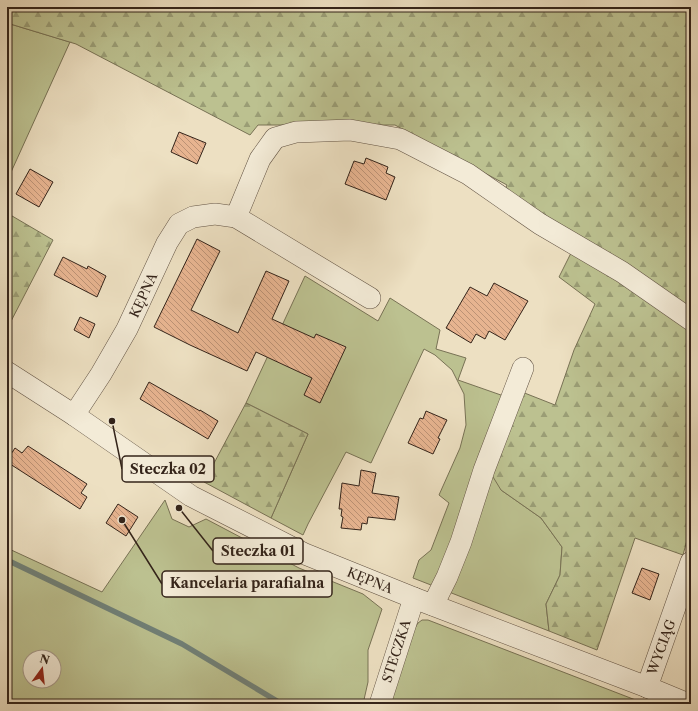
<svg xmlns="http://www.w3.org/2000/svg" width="698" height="711" font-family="'Libre Caslon Text',serif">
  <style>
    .green { fill: #bcc190; stroke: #787255; fill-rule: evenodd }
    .forest { fill: url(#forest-firs); stroke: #787255 }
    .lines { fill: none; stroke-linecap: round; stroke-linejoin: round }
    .stream { stroke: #718077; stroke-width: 5.5 }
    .building { fill: url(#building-back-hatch); stroke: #34241a }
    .minor-casing { stroke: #625344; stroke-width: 22 }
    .minor { stroke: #f3ebd7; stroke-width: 21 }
    .labels { text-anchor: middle; stroke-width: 3.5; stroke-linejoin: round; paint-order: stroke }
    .street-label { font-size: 13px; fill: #34241a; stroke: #f3ebd7 }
    .leader { fill: none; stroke: #34241a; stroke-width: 1.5 }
    .callout-dot { fill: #34241a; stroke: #f3ebd7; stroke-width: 1.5 }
    .callout { fill: #f3ebd7; stroke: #34241a; stroke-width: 1.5 }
    .callout-label { font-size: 14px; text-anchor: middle; font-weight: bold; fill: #34241a }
  </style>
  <defs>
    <pattern id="forest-firs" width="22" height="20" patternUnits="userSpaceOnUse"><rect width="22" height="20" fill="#bcc190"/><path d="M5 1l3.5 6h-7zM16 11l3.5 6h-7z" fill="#9a9d75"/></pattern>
    <pattern id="building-back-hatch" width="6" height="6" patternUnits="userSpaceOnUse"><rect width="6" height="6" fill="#e7b490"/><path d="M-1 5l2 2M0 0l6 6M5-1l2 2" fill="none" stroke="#bc9275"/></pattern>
  </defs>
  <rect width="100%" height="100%" fill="#ede0c2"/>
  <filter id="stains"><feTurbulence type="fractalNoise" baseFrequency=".005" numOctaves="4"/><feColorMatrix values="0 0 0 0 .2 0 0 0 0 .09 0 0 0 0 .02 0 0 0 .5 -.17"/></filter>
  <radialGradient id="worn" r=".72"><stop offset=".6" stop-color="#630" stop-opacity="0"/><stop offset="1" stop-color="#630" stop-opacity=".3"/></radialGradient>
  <g class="green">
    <path d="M7,23L70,42L7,181Z"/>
    <path d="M305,276L378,321L390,298L440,330L436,349L466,358L458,380L518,401L501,490L541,518L562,547L560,575L546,604L549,631L413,578L419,560L431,550L449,503L439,495L460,448L466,425L464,394L452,370L435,355L424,349L371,463L346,452L308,524L303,535L271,518L308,434L246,403Z"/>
    <path d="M165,500L172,519L189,527L206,519L299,568L363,594L382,609L368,650V682L363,704H33L7,698V548L102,592ZM30,657H54V681H30Z"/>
    <path d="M422,620H428L646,704H387L413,631L418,623Z"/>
  </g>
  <g class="forest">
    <path d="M7,7H691V525L683,555L635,538L597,650L549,631L546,604L560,575L562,547L541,518L501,490L490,472L522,392L555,405L574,350L595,304L559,277L571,253L498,205L507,185L395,125H258L250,135L76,44L7,23Z"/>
    <path d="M7,213L53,240L7,329Z"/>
    <path d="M246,403L308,434L271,518L204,482Z"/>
  </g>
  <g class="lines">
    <path class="stream" d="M7,560L182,644L282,704"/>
  </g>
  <g class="building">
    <path d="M179,132L206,143L197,164L171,152Z"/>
    <path d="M366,158L388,167L386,173L395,177L386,200L345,184L354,161L364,164Z"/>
    <path d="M30,169L53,182L39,207L16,194Z"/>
    <path d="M197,239L220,251L191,310L238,333L266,271L289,281L272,319L314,338L316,334L346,347L320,403L304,395L312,378L256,352L247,371L190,345L154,327Z"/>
    <path d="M63,257L87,269L88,266L106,276L97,297L54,275Z"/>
    <path d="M494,283L528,301L505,340L489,331L485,339L476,334L471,343L446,328L470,287L487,296Z"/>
    <path d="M80,317L95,324L89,338L74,330Z"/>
    <path d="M149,382L200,411V410L218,421L208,439L140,399Z"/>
    <path d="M426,411L447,420L438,438L440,439L433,454L408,443L420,418L423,419Z"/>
    <path d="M28,446L87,484L81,493L87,497L80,509L7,462V460L15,448L22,453Z"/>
    <path d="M361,470L376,473L372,493L399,497L395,520L368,517L367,524L362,523L361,530L341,528L343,517L341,516L342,509H339L342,483L359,486Z"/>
    <path d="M118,504L138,517L126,536L106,523Z"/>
    <path d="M642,568L659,574L650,600L632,593Z"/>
  </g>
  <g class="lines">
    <defs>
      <g id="minor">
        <path d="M236,217L260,159L275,138L296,132L350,130L400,139L468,174L540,224L622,272L691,320"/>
        <path d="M7,372L74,415L191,496L305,554L414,598L647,687L688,704"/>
        <path d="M74,415L101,374L127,329L167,243L179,224L193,217L215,214L236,217L370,298"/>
        <path d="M433,605L447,577L461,542L484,470L523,368"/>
        <path d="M647,687L691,562"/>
        <path d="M380,704L414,598"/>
      </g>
    </defs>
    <use href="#minor" class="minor-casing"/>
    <use href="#minor" class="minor"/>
  </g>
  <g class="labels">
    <g class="street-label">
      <text transform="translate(143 295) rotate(-65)" y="5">KĘPNA</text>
      <text transform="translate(370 580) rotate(22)" y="5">KĘPNA</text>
      <text transform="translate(661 647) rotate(-70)" y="5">WYCIĄG</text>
      <text transform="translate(396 651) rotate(-72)" y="5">STECZKA</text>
    </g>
  </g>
  <path class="leader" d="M112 421L122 469M179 508L213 551M122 520L162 584"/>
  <g class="callout-dot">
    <circle cx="112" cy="421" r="4"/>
    <circle cx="179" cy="508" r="4"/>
    <circle cx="122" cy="520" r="4"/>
  </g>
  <g class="callout">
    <rect x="122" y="456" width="92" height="26" rx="4"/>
    <rect x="213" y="538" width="90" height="26" rx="4"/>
    <rect x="162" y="571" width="170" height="26" rx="4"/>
  </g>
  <g class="callout-label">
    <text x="168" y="474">Steczka 02</text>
    <text x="258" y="556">Steczka 01</text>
    <text x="247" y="588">Kancelaria parafialna</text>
  </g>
  <rect width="698" height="711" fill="none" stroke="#ede0c2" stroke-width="24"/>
  <rect x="8" y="8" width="682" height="695" fill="none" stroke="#34241a" stroke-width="2"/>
  <rect x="12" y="12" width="674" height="687" fill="none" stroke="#34241a"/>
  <g transform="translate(42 669) rotate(15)"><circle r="19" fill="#f3ebd7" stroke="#a79b8b"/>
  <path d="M0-3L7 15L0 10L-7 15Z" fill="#8f2418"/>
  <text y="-6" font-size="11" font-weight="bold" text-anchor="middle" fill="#34241a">N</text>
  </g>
  <rect width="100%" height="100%" filter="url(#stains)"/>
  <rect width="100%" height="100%" fill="url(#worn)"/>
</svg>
